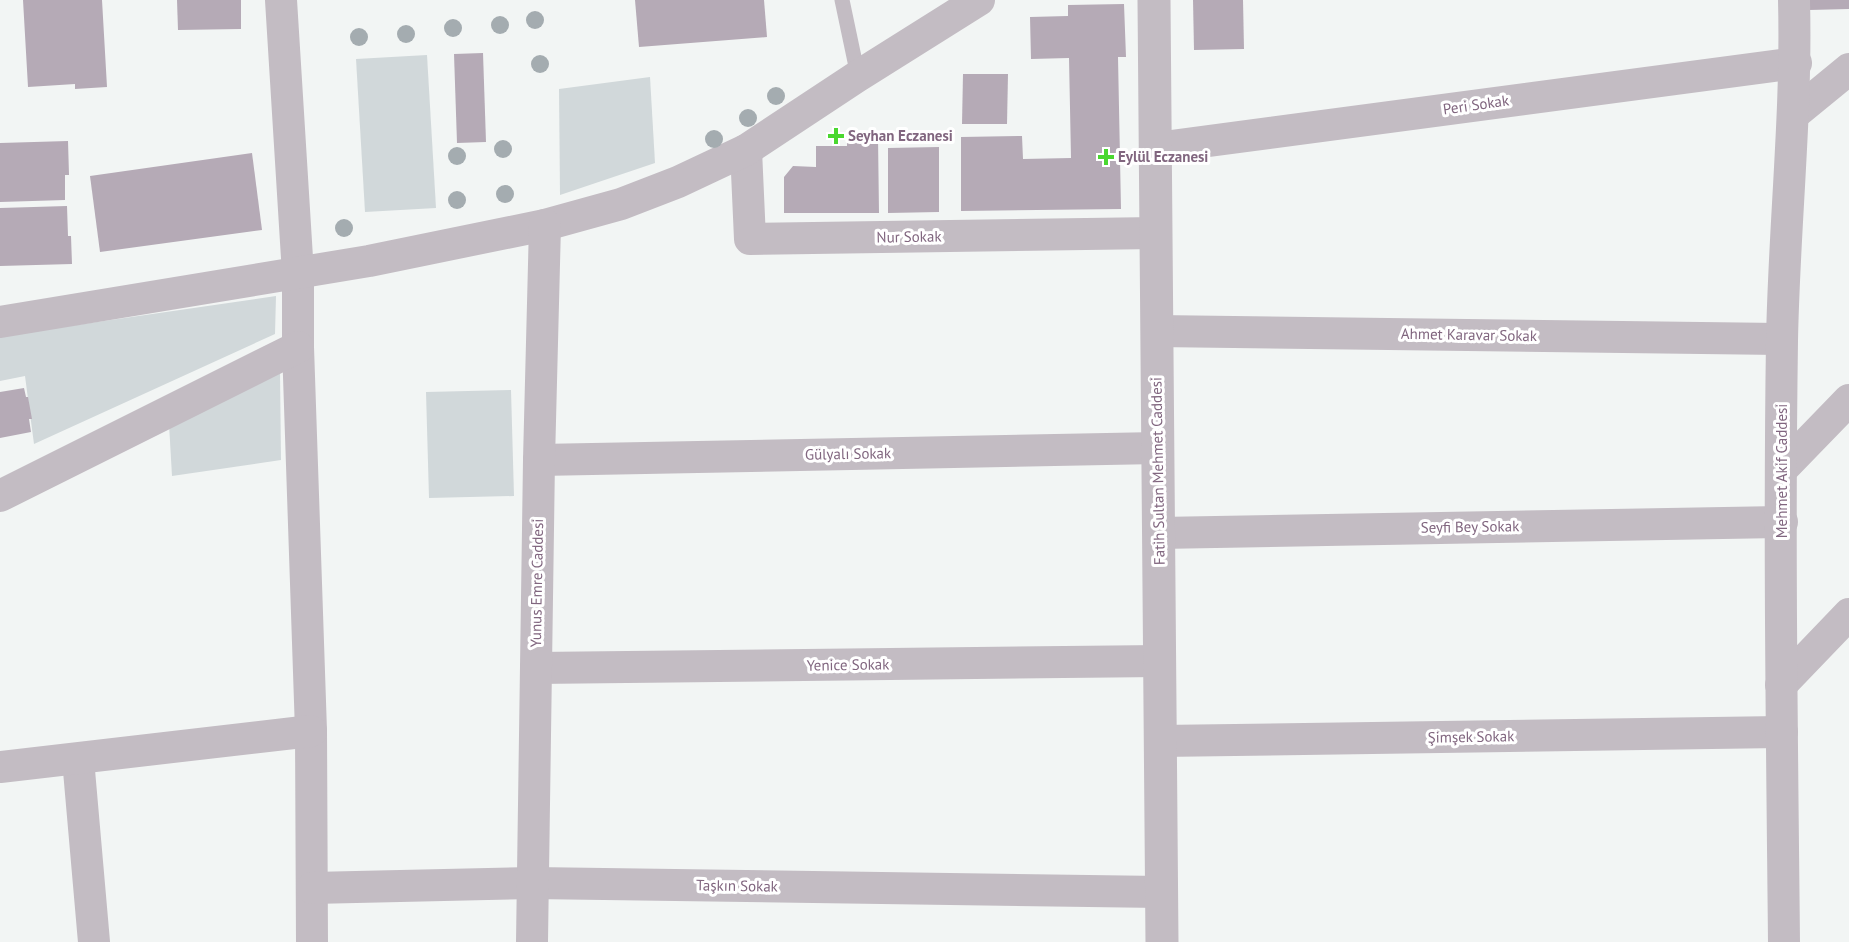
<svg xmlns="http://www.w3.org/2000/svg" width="1849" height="942" font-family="'PT Sans',sans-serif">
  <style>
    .green { fill: #d1d8da }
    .building { fill: #b5aab6 }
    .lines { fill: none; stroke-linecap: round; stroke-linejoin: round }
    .service { stroke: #c3bcc3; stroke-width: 15 }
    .minor { stroke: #c3bcc3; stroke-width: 32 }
    .tertiary { stroke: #c3bcc3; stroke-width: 33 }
    .tree { fill: #a4acb0 }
    .poi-dot { fill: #4ad730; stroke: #fff; stroke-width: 2 }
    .labels { text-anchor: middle; stroke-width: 6; stroke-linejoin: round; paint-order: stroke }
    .street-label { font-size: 15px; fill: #81667f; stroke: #fff }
    .poi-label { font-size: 15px; font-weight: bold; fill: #81667f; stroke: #fff; text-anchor: start }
  </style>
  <rect width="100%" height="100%" fill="#f2f5f4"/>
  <g class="green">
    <path d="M427,55L436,208L365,212L356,59Z"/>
    <path d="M650,77L655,163L560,195L559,89Z"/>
    <path d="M276,296L275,334L34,444L25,376L0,381V336Z"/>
    <path d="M280,372L281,460L172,476L169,424Z"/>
    <path d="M511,390L514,496L429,498L426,392Z"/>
  </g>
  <g class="building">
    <path d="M23,0H102L107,87L75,89V84L28,87Z"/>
    <path d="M177,0H241V29L178,30Z"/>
    <path d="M635,0H764L767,37L639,47Z"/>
    <path d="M1193,0H1243L1244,49L1194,50Z"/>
    <path d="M1809,0H1849V9L1809,10Z"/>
    <path d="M1124,4L1126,57H1118L1121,209L961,211V137L1022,136L1023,159L1071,158L1069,58L1031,59L1030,17L1068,16V5Z"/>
    <path d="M483,53L486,142L457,143L454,54Z"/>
    <path d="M963,74H1008L1007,124H962Z"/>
    <path d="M878,137L879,213H784V177L793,166L816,167V146H847V138Z"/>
    <path d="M68,141L69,175H65V200L0,202V143Z"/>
    <path d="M939,147V212L888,213V148Z"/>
    <path d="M252,153L262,230L100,252L90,176Z"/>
    <path d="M67,206L68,236H71L72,264L0,266V208Z"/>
    <path d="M24,388L26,397H28L32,419H29L31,432L0,438V392Z"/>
  </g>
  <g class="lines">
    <path class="service" d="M842,0L858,76"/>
    <g class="minor">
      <path d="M281,0L298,274V347L311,731L312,942"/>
      <path d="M1793,115L1849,69"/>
      <path d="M1156,148L1796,63"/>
      <path d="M746,150L750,239L1156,233"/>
      <path d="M0,322L369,261L545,225L621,204L678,182L746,150L858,76L979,0"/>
      <path d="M1157,331L1782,339"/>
      <path d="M539,460L1158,448"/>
      <path d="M1782,469L1849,400"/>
      <path d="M0,496L298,347"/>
      <path d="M1159,533L1782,522"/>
      <path d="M536,668L1160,661"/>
      <path d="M1781,685L1849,614"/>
      <path d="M1160,741L1782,732"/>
      <path d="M78,759L94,942"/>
      <path d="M0,767L311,731"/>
      <path d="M312,888L533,883L1161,892"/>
      <path d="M532,942L539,460L545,225"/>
      <path d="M1784,942C1782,742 1779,541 1782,341C1784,227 1797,114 1794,0"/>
    </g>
    <path class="tertiary" d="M1154,0L1162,942"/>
  </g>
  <g class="tree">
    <circle cx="535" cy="20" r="9"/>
    <circle cx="500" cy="25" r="9"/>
    <circle cx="453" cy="28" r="9"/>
    <circle cx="406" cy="34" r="9"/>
    <circle cx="359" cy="37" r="9"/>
    <circle cx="540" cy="64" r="9"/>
    <circle cx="776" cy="96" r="9"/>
    <circle cx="748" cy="118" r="9"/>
    <circle cx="714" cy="139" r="9"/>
    <circle cx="503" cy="149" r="9"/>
    <circle cx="457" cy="156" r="9"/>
    <circle cx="505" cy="194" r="9"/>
    <circle cx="457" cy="200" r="9"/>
    <circle cx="344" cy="228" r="9"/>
  </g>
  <g class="poi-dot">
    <path d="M833 127h6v6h6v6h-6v6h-6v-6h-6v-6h6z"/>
    <path d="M1103 148h6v6h6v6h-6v6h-6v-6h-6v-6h6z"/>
  </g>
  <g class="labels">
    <g class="street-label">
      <text transform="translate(1476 105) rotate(-8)" y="5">Peri Sokak</text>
      <text transform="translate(909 237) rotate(-1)" y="5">Nur Sokak</text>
      <text transform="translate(1469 335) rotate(1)" y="5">Ahmet Karavar Sokak</text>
      <text transform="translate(848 454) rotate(-1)" y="5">Gülyalı Sokak</text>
      <text transform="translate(1158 471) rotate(-91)" y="5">Fatih Sultan Mehmet Caddesi</text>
      <text transform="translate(1782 471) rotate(-90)" y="5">Mehmet Akif Caddesi</text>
      <text transform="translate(1470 527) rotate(-1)" y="5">Seyfi Bey Sokak</text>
      <text transform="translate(537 583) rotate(-89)" y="5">Yunus Emre Caddesi</text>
      <text transform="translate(848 665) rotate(-1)" y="5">Yenice Sokak</text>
      <text transform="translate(1471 737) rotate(-1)" y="5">Şimşek Sokak</text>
      <text transform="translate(737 886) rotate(1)" y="5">Taşkın Sokak</text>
    </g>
    <g class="poi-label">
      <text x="848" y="141">Seyhan Eczanesi</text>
      <text x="1118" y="162">Eylül Eczanesi</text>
    </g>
  </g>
</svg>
